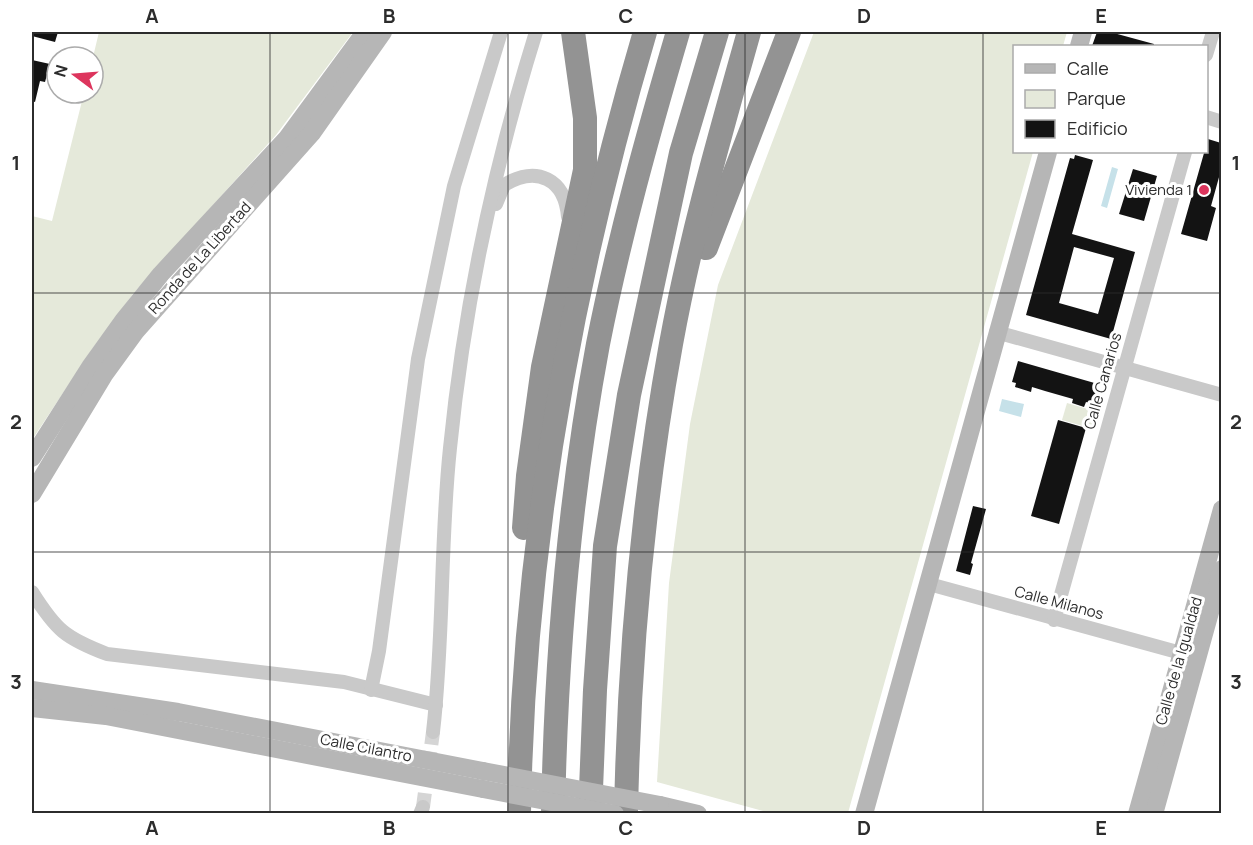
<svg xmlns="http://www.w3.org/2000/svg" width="1253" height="845" font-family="Manrope,sans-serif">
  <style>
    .green { fill: #e5e9da }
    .water { fill: #c6e1e9 }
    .building { fill: #131313; fill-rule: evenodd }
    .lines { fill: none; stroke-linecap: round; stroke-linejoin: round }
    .street-tunnel { stroke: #d5d5d5; stroke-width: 14; stroke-dasharray: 14 7; stroke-linecap: butt }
    .street { stroke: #c9c9c9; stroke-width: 14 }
    .secondary { stroke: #b6b6b6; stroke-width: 18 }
    .highway { stroke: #939393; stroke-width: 24 }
    .secondary-bridge { stroke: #b6b6b6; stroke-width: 18 }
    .grid { fill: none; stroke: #2c2c2c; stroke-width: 1.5; stroke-opacity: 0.55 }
    .poi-dot { fill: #dd355d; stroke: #fff; stroke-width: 2 }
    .labels { text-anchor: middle; stroke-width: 6; stroke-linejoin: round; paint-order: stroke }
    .poi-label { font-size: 15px; fill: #2c2c2c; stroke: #fff; text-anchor: end }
    .street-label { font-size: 15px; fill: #2c2c2c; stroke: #fff }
    .neatline { fill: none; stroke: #2c2c2c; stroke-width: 2 }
    .grid-label { font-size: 20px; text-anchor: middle; font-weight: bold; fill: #2c2c2c }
  </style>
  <rect width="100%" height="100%" fill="#fff"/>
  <g class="green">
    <path d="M99,32H353L276,135L133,294L92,349L32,440V216L52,221L84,93H93V57Z"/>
    <path d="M814,32H1067L1063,46H1014V152H1033L848,813H770L657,782L669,583L690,424L718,285Z"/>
    <path d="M1067,403L1098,412L1093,429L1062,420Z"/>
  </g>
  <g class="water">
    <path d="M1112,167L1118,169L1107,208L1101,206Z"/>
    <path d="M1002,399L1024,404L1021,417L999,411Z"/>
  </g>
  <g class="building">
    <path d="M32,32H58L55,42L32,36Z"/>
    <path d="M1097,32H1110L1154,44V46H1092Z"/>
    <path d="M32,60L50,64L45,82L40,81L35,102L32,101Z"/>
    <path d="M1208,139L1221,143V170L1211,206L1216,208L1207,241L1181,234Z"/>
    <path d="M1075,155L1093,160L1072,234L1135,252L1111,339L1026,315L1070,158L1074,159ZM1074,247L1114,258L1098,314L1059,303Z"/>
    <path d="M1133,169L1157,176L1144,221L1119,214Z"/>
    <path d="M1018,361L1098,384L1093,404L1086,402L1084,407L1072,403L1073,399L1045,391L1032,387L1031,392L1015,387L1016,383L1012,382Z"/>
    <path d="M1058,420L1086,428L1059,524L1031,516Z"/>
    <path d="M973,506L986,509L971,563L973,564L970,575L956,571Z"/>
  </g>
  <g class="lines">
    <path class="street-tunnel" d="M423,807L433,732"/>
    <g class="street">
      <path d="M1206,55L1213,32"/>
      <path d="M1206,117L1222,122"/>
      <path d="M496,204L504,185C537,165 565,179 568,217"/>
      <path d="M996,332L1222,395"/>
      <path d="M929,584L1181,653"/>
      <path d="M32,592C56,630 65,638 107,654L344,682L436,705"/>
      <path d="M1054,620L1185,152"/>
      <path d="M371,690L379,651L418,359L454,186L501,32"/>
      <path d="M433,732C444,638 440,542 450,448C464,307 494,167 536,32"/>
      <path d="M420,814L423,807"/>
    </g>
    <g class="secondary">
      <path d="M1079,46L1083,32"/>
      <path d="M32,458L90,367L123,321L161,274L287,138L365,32"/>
      <path d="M32,494L104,375L136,331L312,133L383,32"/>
      <path d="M32,690L178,712L483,771"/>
      <path d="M32,708L106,716L483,789"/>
      <path d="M660,805L698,814"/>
      <path d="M864,814L1048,152"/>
      <path d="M1137,814L1222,509"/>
      <path d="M1154,814L1222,569"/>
    </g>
    <g class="highway">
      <path d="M706,248L789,32"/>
      <path d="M524,528L528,476L543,367L585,170V118L573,32"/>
      <path d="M519,814C523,548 570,286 645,32"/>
      <path d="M553,814C556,656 569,499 598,344C619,238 648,134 678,32"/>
      <path d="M590,814L595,690L605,546L629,395L681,153L717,32"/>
      <path d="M626,814C629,657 643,498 671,344C690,239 720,135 749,32"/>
    </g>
    <g class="secondary-bridge">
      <path d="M483,771L660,805"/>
      <path d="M483,789L615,814"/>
    </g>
  </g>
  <path class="grid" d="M270,32V814M508,32V814M745,32V814M983,32V814M32,293H1222M32,552H1222"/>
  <circle class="poi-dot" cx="1204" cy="190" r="6"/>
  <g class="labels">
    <g class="poi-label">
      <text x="1192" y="195">Vivienda 1</text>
    </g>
    <g class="street-label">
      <text transform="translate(200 258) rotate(-48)" y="5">Ronda de La Libertad</text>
      <text transform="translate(1103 381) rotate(-74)" y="5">Calle Canarios</text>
      <text transform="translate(1059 603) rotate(15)" y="5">Calle Milanos</text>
      <text transform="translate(1179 661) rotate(-74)" y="5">Calle de la Igualdad</text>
      <text transform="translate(366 748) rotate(11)" y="5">Calle Cilantro</text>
    </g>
  </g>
  <rect width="1253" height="845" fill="none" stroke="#ffffff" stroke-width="66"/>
  <rect x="1013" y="45" width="195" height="108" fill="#ffffff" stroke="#ababab" stroke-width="1.5"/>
  <rect x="1025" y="64" width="30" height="9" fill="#b6b6b6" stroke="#ababab" stroke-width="1.5"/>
  <text x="1067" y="75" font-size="18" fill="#2c2c2c">Calle</text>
  <rect x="1025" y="90" width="30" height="18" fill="#e5e9da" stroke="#ababab" stroke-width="1.5"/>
  <text x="1067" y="105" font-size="18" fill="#2c2c2c">Parque</text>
  <rect x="1025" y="120" width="30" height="18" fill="#131313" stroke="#ababab" stroke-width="1.5"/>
  <text x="1067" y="135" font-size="18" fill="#2c2c2c">Edificio</text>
  <g transform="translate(75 75) rotate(286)"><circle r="28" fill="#ffffff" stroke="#ababab" stroke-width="1.5"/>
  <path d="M0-4.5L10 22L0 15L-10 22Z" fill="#dd355d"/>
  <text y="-9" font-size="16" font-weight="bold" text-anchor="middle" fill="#2c2c2c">N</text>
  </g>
  <rect x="33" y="33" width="1187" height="779" class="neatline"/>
  <g class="grid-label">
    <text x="152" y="23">A</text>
    <text x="389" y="23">B</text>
    <text x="626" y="23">C</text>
    <text x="864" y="23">D</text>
    <text x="1101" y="23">E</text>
    <text x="16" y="170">1</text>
    <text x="1236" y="170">1</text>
    <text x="16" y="429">2</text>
    <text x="1236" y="429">2</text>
    <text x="16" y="689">3</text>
    <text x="1236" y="689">3</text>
    <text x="152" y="835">A</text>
    <text x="389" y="835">B</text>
    <text x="626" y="835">C</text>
    <text x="864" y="835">D</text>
    <text x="1101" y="835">E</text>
  </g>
</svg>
